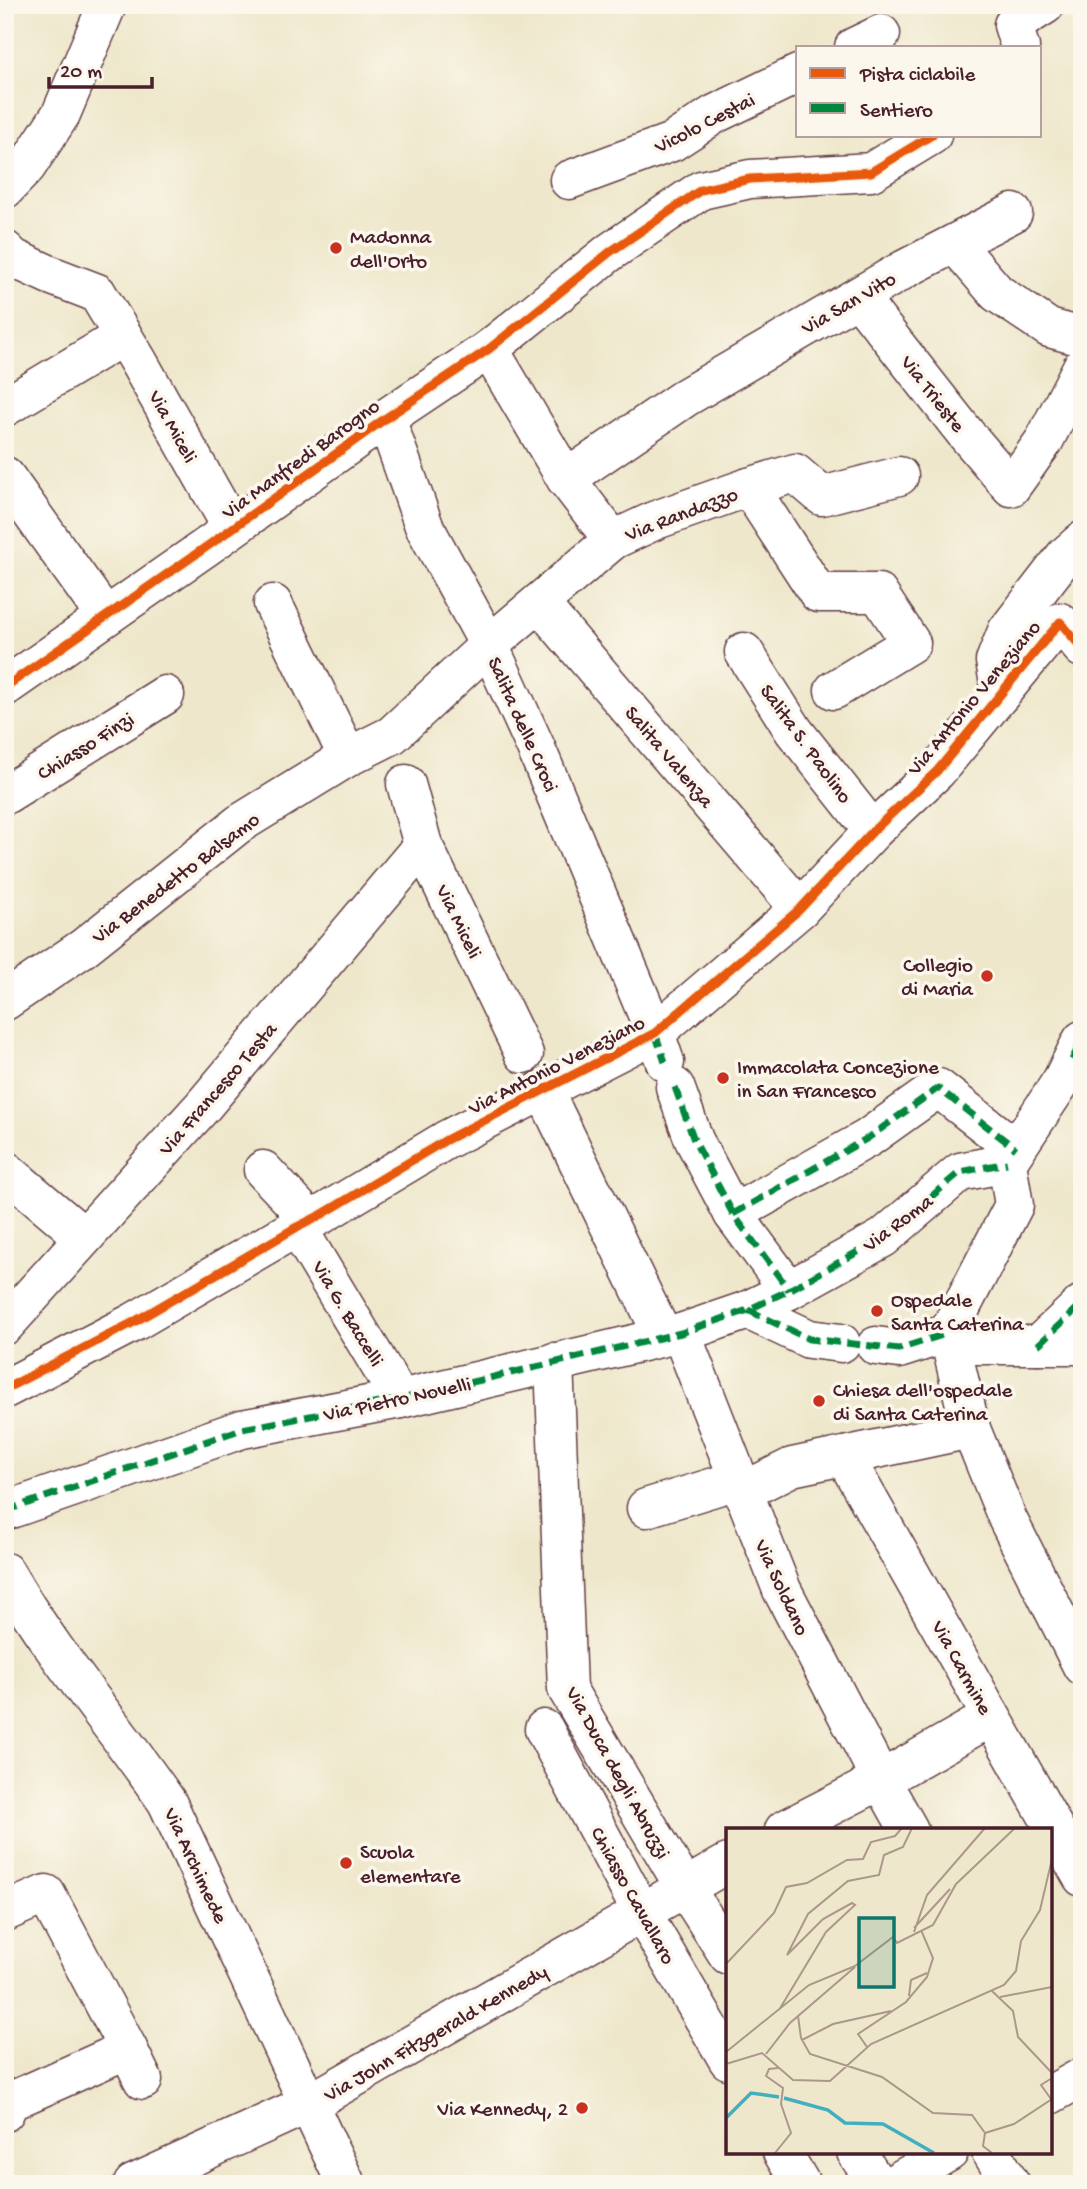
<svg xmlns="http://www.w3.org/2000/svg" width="1087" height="2189" font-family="'Gochi Hand',sans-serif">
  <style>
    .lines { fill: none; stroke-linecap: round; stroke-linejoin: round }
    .minor-casing { stroke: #633d43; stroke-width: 41 }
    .minor { stroke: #fff; stroke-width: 38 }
    .quiet { stroke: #00873e; stroke-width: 7; stroke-dasharray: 14 7; stroke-linecap: butt }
    .cycleway-casing { stroke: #fbf7ec; stroke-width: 13 }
    .cycleway { stroke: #e8590c; stroke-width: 9 }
    .poi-dot { fill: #c8321e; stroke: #fbf7ec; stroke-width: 2.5 }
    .labels { text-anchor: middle; stroke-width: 7; stroke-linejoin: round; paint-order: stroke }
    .street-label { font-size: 21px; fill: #4a1f2b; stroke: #fbf7ec }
    .poi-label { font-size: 21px; fill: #4a1f2b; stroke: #fbf7ec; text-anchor: start }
    .inset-river { fill: none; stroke: #42afc0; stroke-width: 3.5 }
    .inset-road { fill: none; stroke: #ac978b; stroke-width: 2 }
    .view { fill: #0f766e; fill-opacity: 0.15; stroke: #0f766e; stroke-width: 3.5 }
    .inset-edge { fill: none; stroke: #4a1f2b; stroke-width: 3.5 }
  </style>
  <rect width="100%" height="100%" fill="#fbf7ec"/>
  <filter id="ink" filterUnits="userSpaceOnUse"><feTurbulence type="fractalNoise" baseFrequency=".0143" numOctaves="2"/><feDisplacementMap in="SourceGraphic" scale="14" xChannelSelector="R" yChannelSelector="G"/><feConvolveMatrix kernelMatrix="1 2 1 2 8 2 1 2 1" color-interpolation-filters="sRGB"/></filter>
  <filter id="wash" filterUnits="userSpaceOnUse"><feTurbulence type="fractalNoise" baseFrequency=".00686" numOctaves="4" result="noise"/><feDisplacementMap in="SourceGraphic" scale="28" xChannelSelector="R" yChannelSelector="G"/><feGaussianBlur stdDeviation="1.57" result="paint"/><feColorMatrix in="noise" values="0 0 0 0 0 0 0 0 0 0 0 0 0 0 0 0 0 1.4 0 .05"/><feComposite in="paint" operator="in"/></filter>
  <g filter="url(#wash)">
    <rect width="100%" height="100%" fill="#eee7cb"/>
  </g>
  <g filter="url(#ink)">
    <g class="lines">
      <defs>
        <g id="minor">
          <path d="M854,47L881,34"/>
          <path d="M1020,47L1013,25L1045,5"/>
          <path d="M569,180L672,142L715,114L798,74"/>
          <path d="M5,189L27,166L61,114L107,5"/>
          <path d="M955,244L997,293L1049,328L1082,337"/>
          <path d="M5,250L13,258L50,275L97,293L138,361L232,528"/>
          <path d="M859,298L966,434L1011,487L1044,441L1082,367"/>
          <path d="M489,349L566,479L613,540"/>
          <path d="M5,407L123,336"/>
          <path d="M386,418L424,526L489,645L536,748L655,1033L665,1062"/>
          <path d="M5,476L105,616"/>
          <path d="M566,479L686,397L905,269L1013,213"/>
          <path d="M749,487L818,593H878L911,643L834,690"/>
          <path d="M539,603L800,909"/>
          <path d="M273,604L348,757"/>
          <path d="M744,652L794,731L873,831"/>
          <path d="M5,687L209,545L386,418L489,349L610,252L701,190L750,179L871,172L932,135"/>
          <path d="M1001,694L995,661L1007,631L1065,556L1082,541"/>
          <path d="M406,784L423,845L524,1054"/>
          <path d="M5,795L165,695"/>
          <path d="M5,1001L83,948L239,824L348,757L392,735L489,645L613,540L656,520L749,487L795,473L822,496L899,476"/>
          <path d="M675,1087L694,1140L733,1214L789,1290"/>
          <path d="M544,1091L663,1336"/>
          <path d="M1007,1163L1014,1205L948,1333L971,1429L1008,1520L1082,1666"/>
          <path d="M1007,1163L1062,1080L1082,1040"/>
          <path d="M5,1170L84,1237"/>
          <path d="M263,1170L311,1221"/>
          <path d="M733,1214L868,1138L938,1088L1016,1149"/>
          <path d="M297,1227L400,1399"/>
          <path d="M748,1310L809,1339L841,1343"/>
          <path d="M5,1325L203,1106L423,845"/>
          <path d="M681,1333L782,1590L881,1780L909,1830"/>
          <path d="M951,1345H1082"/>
          <path d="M1038,1345L1082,1304"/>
          <path d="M876,1346L899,1349L948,1333"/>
          <path d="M554,1362L567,1689L685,1888L728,1955"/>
          <path d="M5,1389L134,1322L297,1227L321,1215L446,1140L655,1033L800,909L873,831L937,771L1060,622L1082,648"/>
          <path d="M844,1456L1082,1877"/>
          <path d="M742,1492L792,1467L971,1429"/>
          <path d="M646,1508L737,1480"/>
          <path d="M5,1511L242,1429L400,1399L681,1333L748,1310L789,1290L883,1238L960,1172L1007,1163"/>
          <path d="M5,1572C52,1654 114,1725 167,1802L346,2184"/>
          <path d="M544,1729L642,1913L728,2060"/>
          <path d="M784,1830L881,1780L991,1717"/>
          <path d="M5,1912L46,1894L128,2049L9,2102L5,2112"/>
          <path d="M128,2049L143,2080"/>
          <path d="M1050,2095L1082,2077"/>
          <path d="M782,2152L801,2184"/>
          <path d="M856,2152L877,2184"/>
          <path d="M991,2152L1011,2184"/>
          <path d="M133,2184L310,2103L728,1863"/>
          <path d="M893,2184L949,2152"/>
        </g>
      </defs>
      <use href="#minor" class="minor-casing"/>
      <use href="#minor" class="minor"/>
      <g class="quiet">
        <path d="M655,1033L665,1062"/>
        <path d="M1072,1060L1082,1040"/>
        <path d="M675,1087L694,1140L733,1214L789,1290"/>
        <path d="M733,1214L868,1138L938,1088L1016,1149"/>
        <path d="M748,1310L809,1339L899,1349L948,1333"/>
        <path d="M1038,1345L1082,1304"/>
        <path d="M5,1511L242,1429L400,1399L681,1333L748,1310L789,1290L883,1238L960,1172L1007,1163"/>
      </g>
      <defs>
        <g id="cycleway">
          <path d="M5,687L209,545L386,418L489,349L610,252L701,190L750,179L871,172L932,135"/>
          <path d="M5,1389L134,1322L297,1227L321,1215L446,1140L655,1033L800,909L873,831L937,771L1060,622L1082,648"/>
        </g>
      </defs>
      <use href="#cycleway" class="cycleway-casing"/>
      <use href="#cycleway" class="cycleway"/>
    </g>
  </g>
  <g class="poi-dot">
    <circle cx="336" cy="248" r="7"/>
    <circle cx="987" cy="976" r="7"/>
    <circle cx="723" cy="1078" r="7"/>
    <circle cx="877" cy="1311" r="7"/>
    <circle cx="819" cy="1401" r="7"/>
    <circle cx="346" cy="1863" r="7"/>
    <circle cx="582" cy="2108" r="7"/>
  </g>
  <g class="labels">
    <g class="street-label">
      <text transform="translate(704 122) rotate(-27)" y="7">Vicolo Cestai</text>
      <text transform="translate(848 302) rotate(-30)" y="7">Via San Vito</text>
      <text transform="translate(934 393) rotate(52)" y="7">Via Trieste</text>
      <text transform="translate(174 426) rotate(61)" y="7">Via Miceli</text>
      <text transform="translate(300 458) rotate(-36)" y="7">Via Manfredi Barogno</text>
      <text transform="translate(681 513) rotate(-21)" y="7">Via Randazzo</text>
      <text transform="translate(973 697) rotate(-50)" y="7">Via Antonio Veneziano</text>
      <text transform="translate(524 724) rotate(66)" y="7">Salita delle Croci</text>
      <text transform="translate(807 743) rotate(54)" y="7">Salita S. Paolino</text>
      <text transform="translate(85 745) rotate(-32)" y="7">Chiasso Finzi</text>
      <text transform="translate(670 756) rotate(50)" y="7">Salita Valenza</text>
      <text transform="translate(175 877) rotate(-37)" y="7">Via Benedetto Balsamo</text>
      <text transform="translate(460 921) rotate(64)" y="7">Via Miceli</text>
      <text transform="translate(556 1064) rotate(-27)" y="7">Via Antonio Veneziano</text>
      <text transform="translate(217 1088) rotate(-49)" y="7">Via Francesco Testa</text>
      <text transform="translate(897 1222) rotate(-37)" y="7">Via Roma</text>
      <text transform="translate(349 1313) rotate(59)" y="7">Via G. Baccelli</text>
      <text transform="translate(397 1398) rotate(-12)" y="7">Via Pietro Novelli</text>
      <text transform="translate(783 1587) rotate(65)" y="7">Via Soldano</text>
      <text transform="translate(963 1667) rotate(61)" y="7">Via Carmine</text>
      <text transform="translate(619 1772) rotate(61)" y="7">Via Duca degli Abruzzi</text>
      <text transform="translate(197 1865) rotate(65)" y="7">Via Archimede</text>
      <text transform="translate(634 1895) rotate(61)" y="7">Chiasso Cavallaro</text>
      <text transform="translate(435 2032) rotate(-30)" y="7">Via John Fitzgerald Kennedy</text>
    </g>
    <g class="poi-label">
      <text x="350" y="243">Madonna<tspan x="350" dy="24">dell'Orto</tspan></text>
      <text x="973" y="971" text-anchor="end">Collegio<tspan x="973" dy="24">di Maria</tspan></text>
      <text x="737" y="1073">Immacolata Concezione<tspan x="737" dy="24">in San Francesco</tspan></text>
      <text x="891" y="1306">Ospedale<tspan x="891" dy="24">Santa Caterina</tspan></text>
      <text x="833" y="1396">Chiesa dell'ospedale<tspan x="833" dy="24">di Santa Caterina</tspan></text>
      <text x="360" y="1858">Scuola<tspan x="360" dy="24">elementare</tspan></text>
      <text x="568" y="2115" text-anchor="end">Via Kennedy, 2</text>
    </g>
  </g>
  <g transform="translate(726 1828)">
    <rect width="326" height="326" fill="#eee7cb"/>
    <path class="inset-river" d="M58,270L102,282L119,295L157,296L208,325M0,290L25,265L53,269"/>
    <path class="inset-road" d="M229,57L289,0M188,100L224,61M188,104L201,67L259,0M0,136L48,85L60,59L81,55L121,32L137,31L145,14L169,8L176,0M129,138L167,109L171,115L207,97L230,56M266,163L287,183L292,209L326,245M183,168L185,152L201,145M274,169L326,159M53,182L100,104L129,77L126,75L97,91L61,127L82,86L122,53L153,47L158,27L177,19L186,0M72,188L75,210L84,226L156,249L207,285L246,287L259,305M76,212L107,196L165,183M141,219L132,206L180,174L201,149L207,130L195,102M0,224L83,157L129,138M40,226L64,195L129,139M0,236L36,225L67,252L104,253L145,216L278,157L290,143L295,113L314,82L326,31M325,271L315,257L326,250M259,305L288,296L326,271M259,305L257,318L266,325M49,325L65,305L55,276L57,260L40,248L43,241L52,240"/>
    <path class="view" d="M133,90H168V159H133Z"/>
    <rect width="326" height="326" class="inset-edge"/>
  </g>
  <rect width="1087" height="2189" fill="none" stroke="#fbf7ec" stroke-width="28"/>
  <rect x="796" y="46" width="245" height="91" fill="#fbf7ec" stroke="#b4a19f" stroke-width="2"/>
  <rect x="810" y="68" width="35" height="10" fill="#e8590c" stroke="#b4a19f" stroke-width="2"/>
  <text x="860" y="80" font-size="21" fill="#4a1f2b">Pista ciclabile</text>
  <rect x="810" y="103" width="35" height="10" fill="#00873e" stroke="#b4a19f" stroke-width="2"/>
  <text x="860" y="116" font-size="21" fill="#4a1f2b">Sentiero</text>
  <path d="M49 77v10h103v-10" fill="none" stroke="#4a1f2b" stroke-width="3.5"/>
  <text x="60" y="77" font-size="21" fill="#4a1f2b" stroke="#fbf7ec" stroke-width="5" paint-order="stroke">20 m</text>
</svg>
